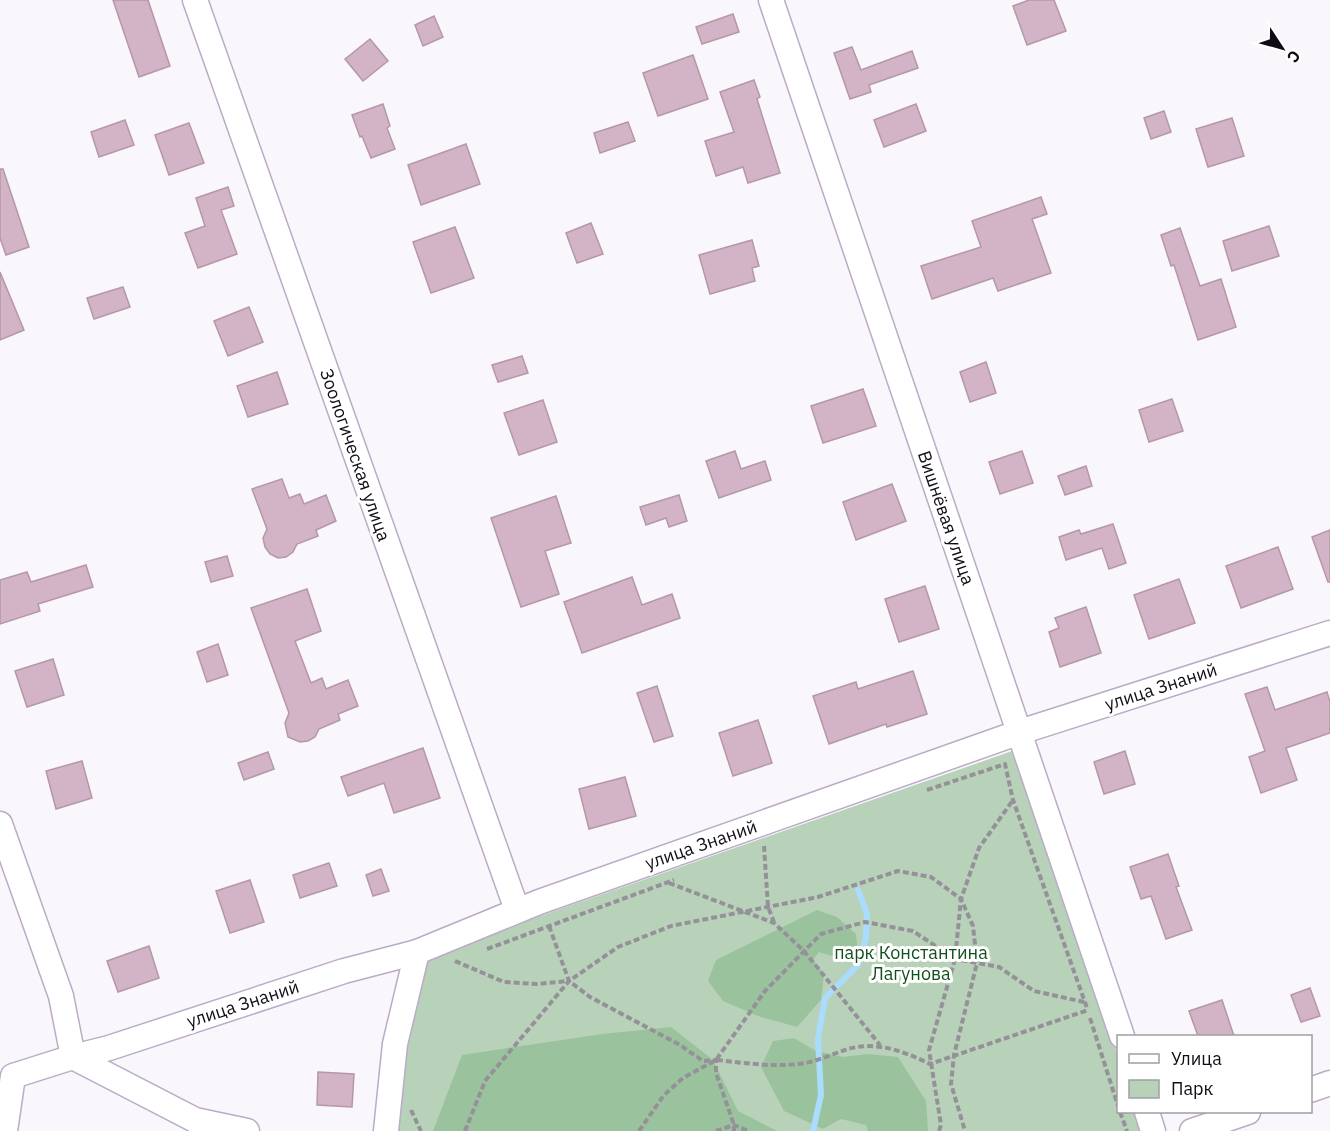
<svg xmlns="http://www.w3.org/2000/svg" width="1330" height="1131" font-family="'IBM Plex Sans',sans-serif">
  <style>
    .green { fill: #b8d2ba }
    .forest { fill: #9ac39d }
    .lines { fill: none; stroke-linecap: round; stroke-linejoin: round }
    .stream { stroke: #aadcfd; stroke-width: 6 }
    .building { fill: #d3b4c6; stroke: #b597a8; stroke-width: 1.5 }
    .minor-casing { stroke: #baabc7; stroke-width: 27 }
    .path { stroke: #959199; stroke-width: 4; stroke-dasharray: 6 3; stroke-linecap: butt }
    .minor { stroke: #fff; stroke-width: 24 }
    .labels { text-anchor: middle; stroke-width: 6; stroke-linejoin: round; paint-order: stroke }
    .street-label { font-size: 18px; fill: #120c16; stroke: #fff }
    .park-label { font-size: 18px; fill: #114f1f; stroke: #fff }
  </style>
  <rect width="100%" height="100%" fill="#f9f6fc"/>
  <path class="green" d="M1015,750L1118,1055V1112H1138L1144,1131H395L407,1021L423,957Z"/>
  <g class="forest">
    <path d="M817,910L837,917L856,934L858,953L838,958L819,952L813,960L824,974L821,1000L797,1027L758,1016L723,1001L708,981L716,960Z"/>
    <path d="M671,1027L713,1060L738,1111L777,1131H433L462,1055L602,1034Z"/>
    <path d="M794,1038L816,1051L843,1057L868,1054L898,1057L926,1101L928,1131H868L866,1125L841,1119L823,1129L784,1111L761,1067L773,1041Z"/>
  </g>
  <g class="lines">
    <path class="stream" d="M813,1131L821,1095L818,1039L825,998L858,965L866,938L867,914L858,890"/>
  </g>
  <g class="building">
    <path d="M113,0H148L170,66L139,77Z"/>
    <path d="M1029,0H1054L1066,31L1027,45L1013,6Z"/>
    <path d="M733,14L739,32L702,44L696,27Z"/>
    <path d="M434,16L443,37L423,46L415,25Z"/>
    <path d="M370,39L388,61L363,81L345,59Z"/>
    <path d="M852,47L861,70L912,51L918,68L869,85L871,92L850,99L834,53Z"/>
    <path d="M693,55L708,99L658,116L643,73Z"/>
    <path d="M754,80L760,97L757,99L780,173L748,183L743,167L716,176L705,141L734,132L720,92Z"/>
    <path d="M383,104L390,126L387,128L395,149L371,158L362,136L360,137L352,115Z"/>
    <path d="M916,104L926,131L884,147L874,120Z"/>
    <path d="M1164,111L1171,132L1151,139L1144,118Z"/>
    <path d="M1232,118L1244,156L1208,167L1196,129Z"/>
    <path d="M125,120L134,145L99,157L91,132Z"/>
    <path d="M628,122L635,141L600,153L594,133Z"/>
    <path d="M189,123L204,163L169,175L155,135Z"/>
    <path d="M466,144L480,184L421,205L408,165Z"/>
    <path d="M0,169H3L29,247L6,255L0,238Z"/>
    <path d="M228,187L234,206L221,210L237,254L198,268L185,233L205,226L196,198Z"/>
    <path d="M1041,197L1047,214L1032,219L1051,273L998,291L993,278L932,299L921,266L981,247L972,221Z"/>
    <path d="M591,223L603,254L577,263L566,233Z"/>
    <path d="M1269,226L1279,256L1232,271L1223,241Z"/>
    <path d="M455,227L474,278L431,293L413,242Z"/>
    <path d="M1180,228L1200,286L1221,279L1236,327L1198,340L1174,265L1171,266L1161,235Z"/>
    <path d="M752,240L759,266L752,268L755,281L710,294L699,255Z"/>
    <path d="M0,272L24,330L0,340Z"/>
    <path d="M123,287L130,307L94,319L87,298Z"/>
    <path d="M249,307L263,342L228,356L214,321Z"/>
    <path d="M522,356L528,373L498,382L492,365Z"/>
    <path d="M986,362L996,393L970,402L960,372Z"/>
    <path d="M277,372L288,404L248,417L237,386Z"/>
    <path d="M863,389L876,426L823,443L811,406Z"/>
    <path d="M1172,399L1183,431L1149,442L1139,410Z"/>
    <path d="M543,400L557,442L519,455L504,413Z"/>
    <path d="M735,451L741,469L765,461L771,480L719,498L706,461Z"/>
    <path d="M1022,451L1033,483L1000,494L989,462Z"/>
    <path d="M1086,466L1092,486L1065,495L1058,476Z"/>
    <path d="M282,479L289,498L300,494L304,504L326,495L336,521L316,530L318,536L297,544L293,552L286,557L278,558L270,554L265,547L263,538L267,529L252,489Z"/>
    <path d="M892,484L906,521L856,540L843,502Z"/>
    <path d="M679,495L687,521L669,527L666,518L646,525L640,507Z"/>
    <path d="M556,496L571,543L545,551L559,594L521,607L491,518Z"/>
    <path d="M1113,524L1126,563L1109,569L1102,548L1066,560L1059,537L1079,530L1081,534Z"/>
    <path d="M1330,530V582H1328L1312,537Z"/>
    <path d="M1278,547L1293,589L1241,608L1226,566Z"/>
    <path d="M227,556L233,576L211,582L205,562Z"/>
    <path d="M86,565L93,587L38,604L40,611L0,624V580L27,572L31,582Z"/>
    <path d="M632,577L642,605L672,594L680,618L582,653L564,602Z"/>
    <path d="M1179,579L1195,623L1149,639L1134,595Z"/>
    <path d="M925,586L939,629L899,642L885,599Z"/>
    <path d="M307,589L321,631L295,641L311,683L322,678L326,689L348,680L358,706L338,714L340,720L319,729L315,737L308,741L300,742L288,737L285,723L289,713L251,608Z"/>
    <path d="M1086,607L1101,653L1060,667L1049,632L1059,628L1055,618Z"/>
    <path d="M218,644L228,675L207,682L197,652Z"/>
    <path d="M53,659L64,695L27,707L15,671Z"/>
    <path d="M913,671L927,714L887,727L886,724L829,744L813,696L856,682L858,689Z"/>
    <path d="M657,686L673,736L654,742L637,693Z"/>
    <path d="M1267,687L1275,710L1327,692L1330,702V733L1286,748L1297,780L1261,793L1249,757L1265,751L1245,694Z"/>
    <path d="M758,720L772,763L733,776L719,733Z"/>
    <path d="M423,748L440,798L394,813L384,783L348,796L341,777Z"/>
    <path d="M1125,751L1135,784L1104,794L1094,762Z"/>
    <path d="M268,752L274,769L244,780L238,763Z"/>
    <path d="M82,761L92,798L56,809L46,771Z"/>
    <path d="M625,777L636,816L589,829L579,789Z"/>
    <path d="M1168,854L1179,886L1176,887L1192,930L1166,939L1151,896L1141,899L1130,867Z"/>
    <path d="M329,863L337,886L300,898L293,875Z"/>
    <path d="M381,869L389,891L373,896L366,875Z"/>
    <path d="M250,880L264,922L230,933L216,891Z"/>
    <path d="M149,946L159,978L118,992L107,961Z"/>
    <path d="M1310,988L1320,1016L1301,1022L1291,995Z"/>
    <path d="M1222,1000L1234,1036H1198L1189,1011Z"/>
    <path d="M318,1072L354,1074L352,1107L317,1105Z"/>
  </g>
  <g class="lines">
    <defs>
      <g id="minor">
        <path d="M195,0L517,910"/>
        <path d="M771,0L1122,1036"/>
        <path d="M0,824L61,996L73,1057"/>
        <path d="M73,1057L195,1120L247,1131"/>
        <path d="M1310,1090L1330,1083"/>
        <path d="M1147,1112L1153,1131"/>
        <path d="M5,1131L13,1076L73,1057L109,1048L344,971L417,952L539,902L1020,732L1330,633"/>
        <path d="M386,1131L395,1044L417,952"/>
        <path d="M1192,1131L1248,1112"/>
      </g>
    </defs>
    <use href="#minor" class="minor-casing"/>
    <g class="path">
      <path d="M927,790L1005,764L1013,800L1087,1008"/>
      <path d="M764,846L768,907L774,922"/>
      <path d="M669,883L774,923L804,951L880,1045"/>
      <path d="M549,926L569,981L590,997L680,1045L703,1061L716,1060V1073L734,1125V1131"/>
      <path d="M487,949L674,880"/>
      <path d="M455,961L504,982L537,984L568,981"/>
      <path d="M1090,1018L1118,1106"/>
      <path d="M717,1060C746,1063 776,1068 805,1063C818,1061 832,1054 845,1050C875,1040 903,1051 930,1064L1088,1010"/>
      <path d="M411,1110L421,1131"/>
      <path d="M1120,1112L1127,1131"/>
      <path d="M465,1131L485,1081L569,981L618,947L671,926L818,897L898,871L931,877L961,899L973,926L977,963L954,1055L951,1084L965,1131"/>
      <path d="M639,1131L664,1095L683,1078L716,1060L765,991L821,934L865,922L913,931L955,959L999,967L1034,991L1084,1002"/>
      <path d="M716,1131L734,1125L748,1131"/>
      <path d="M939,1131L941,1125L929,1050L955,959L961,899L979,848L1013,800"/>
    </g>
    <use href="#minor" class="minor"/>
  </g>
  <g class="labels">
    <g class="street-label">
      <text transform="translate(355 455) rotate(71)" y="6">Зоологическая улица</text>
      <text transform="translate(946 518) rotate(71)" y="6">Вишнёвая улица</text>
      <text transform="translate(1161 687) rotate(-18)" y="6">улица Знаний</text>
      <text transform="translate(701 845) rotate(-19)" y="6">улица Знаний</text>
      <text transform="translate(243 1004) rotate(-18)" y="6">улица Знаний</text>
    </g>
    <g class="park-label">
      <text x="911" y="959">парк Константина<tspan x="911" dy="21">Лагунова</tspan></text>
    </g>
  </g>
  <rect x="1117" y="1035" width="195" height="78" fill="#ffffff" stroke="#a09ea2" stroke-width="1.5"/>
  <rect x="1129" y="1054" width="30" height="9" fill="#ffffff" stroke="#a09ea2" stroke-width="1.5"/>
  <text x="1171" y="1065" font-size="18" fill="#120c16">Улица</text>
  <rect x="1129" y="1080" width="30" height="18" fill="#b8d2ba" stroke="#a09ea2" stroke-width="1.5"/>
  <text x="1171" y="1095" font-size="18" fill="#120c16">Парк</text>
  <g transform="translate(1282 48) rotate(126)" stroke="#ffffff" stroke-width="4.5" paint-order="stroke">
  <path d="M0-4.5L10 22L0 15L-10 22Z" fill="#120c16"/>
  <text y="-9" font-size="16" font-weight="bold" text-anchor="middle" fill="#120c16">С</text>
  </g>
</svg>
